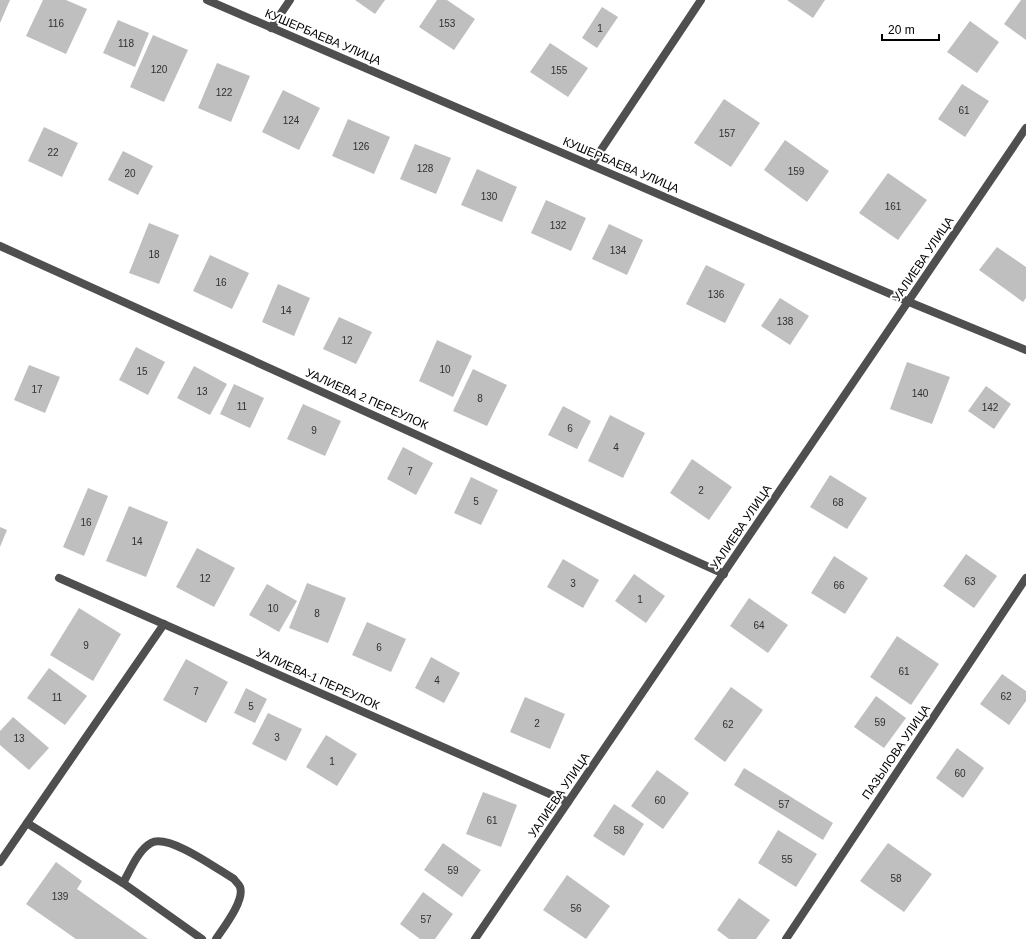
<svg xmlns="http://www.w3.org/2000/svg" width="1026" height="939" font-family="Helvetica,sans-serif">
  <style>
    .building { fill: #bfbfbf }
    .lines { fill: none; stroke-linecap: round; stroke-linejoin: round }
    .service { stroke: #4f4f4f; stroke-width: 8 }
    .minor { stroke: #4f4f4f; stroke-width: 8 }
    .labels { text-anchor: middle; stroke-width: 4; stroke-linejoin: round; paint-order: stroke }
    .number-label { font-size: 10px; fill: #303030 }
    .street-label { font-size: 12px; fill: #000; stroke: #fff }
  </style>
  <rect width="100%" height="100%" fill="#fff"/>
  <g class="building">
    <path d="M0,0H10L0,23Z"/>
    <path d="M43,0H66L87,9L66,54L26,36Z"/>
    <path d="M355,0H385L375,14Z"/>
    <path d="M437,0H447L475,19L454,50L419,27Z"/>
    <path d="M787,0H825L813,18Z"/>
    <path d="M1021,0H1026V40L1004,24Z"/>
    <path d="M602,7L618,17L597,48L582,38Z"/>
    <path d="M118,20L149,33L135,67L103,53Z"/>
    <path d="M970,21L999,42L977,73L947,52Z"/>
    <path d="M153,35L188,50L164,102L130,87Z"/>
    <path d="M550,43L588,68L568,97L530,72Z"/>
    <path d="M217,63L250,76L231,122L198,108Z"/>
    <path d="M962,84L989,101L965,137L938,119Z"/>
    <path d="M283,90L320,108L299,150L262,132Z"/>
    <path d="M724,99L760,123L731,167L694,143Z"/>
    <path d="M348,119L390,137L374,174L332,156Z"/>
    <path d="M44,127L78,143L62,177L28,161Z"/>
    <path d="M785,140L829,171L807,202L764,170Z"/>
    <path d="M415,144L451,158L436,194L400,179Z"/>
    <path d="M123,151L153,166L138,195L108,180Z"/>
    <path d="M477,169L517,187L502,222L461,205Z"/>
    <path d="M888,173L927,200L898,240L859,213Z"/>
    <path d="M546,200L586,218L571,251L531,233Z"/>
    <path d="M149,223L179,235L159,284L129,273Z"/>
    <path d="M609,224L643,240L627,275L592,259Z"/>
    <path d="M997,247L1026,267V298L1023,302L979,270Z"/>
    <path d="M210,255L249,273L232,309L193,291Z"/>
    <path d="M706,265L745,284L725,323L686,304Z"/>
    <path d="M278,284L310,298L294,336L262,322Z"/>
    <path d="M780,298L809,316L790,345L761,326Z"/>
    <path d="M339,317L372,332L356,364L323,349Z"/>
    <path d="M437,340L472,356L453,397L419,381Z"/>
    <path d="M136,347L165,362L148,395L119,380Z"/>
    <path d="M907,362L950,377L932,424L890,409Z"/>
    <path d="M29,365L60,377L45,413L14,400Z"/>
    <path d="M194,366L227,384L210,415L177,398Z"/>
    <path d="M473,369L507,385L487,426L453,411Z"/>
    <path d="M234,384L264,398L250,428L220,414Z"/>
    <path d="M986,386L1011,404L994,429L968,411Z"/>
    <path d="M303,404L341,421L325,456L287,439Z"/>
    <path d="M563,406L591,421L577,449L548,435Z"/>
    <path d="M610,415L645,433L623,478L588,461Z"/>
    <path d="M403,447L433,463L416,495L387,479Z"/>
    <path d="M692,459L732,487L709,520L670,493Z"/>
    <path d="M830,475L867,498L847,529L810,507Z"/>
    <path d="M471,477L498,490L481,525L454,513Z"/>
    <path d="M88,488L108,496L84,556L63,547Z"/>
    <path d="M129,506L168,522L146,577L106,561Z"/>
    <path d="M0,527L7,530L0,547Z"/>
    <path d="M197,548L235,568L214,607L176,587Z"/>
    <path d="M966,554L997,576L974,608L943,586Z"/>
    <path d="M834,556L868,578L845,614L811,593Z"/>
    <path d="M563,559L599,580L583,608L547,587Z"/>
    <path d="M634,574L665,596L646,623L615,601Z"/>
    <path d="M307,583L346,598L328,643L289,628Z"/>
    <path d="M267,584L297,601L279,632L249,615Z"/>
    <path d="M749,598L788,625L768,653L730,626Z"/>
    <path d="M79,608L121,634L93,681L50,655Z"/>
    <path d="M367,622L406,639L391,672L352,655Z"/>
    <path d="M897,636L939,664L911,705L870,677Z"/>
    <path d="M431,657L460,673L444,703L415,688Z"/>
    <path d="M186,659L228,682L206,723L163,700Z"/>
    <path d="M49,668L87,696L65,725L27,698Z"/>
    <path d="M1002,674L1026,691V701L1009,725L980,704Z"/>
    <path d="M731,687L763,710L725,762L694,739Z"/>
    <path d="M246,688L267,699L255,723L234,713Z"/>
    <path d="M876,696L906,718L884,748L854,727Z"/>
    <path d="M525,697L565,714L550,749L510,732Z"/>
    <path d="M268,713L302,729L286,761L252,744Z"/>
    <path d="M13,717L49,748L29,770L0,745V731Z"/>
    <path d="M326,735L357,754L337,786L306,767Z"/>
    <path d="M957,748L984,768L963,798L936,778Z"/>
    <path d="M744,768L833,823L823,840L734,785Z"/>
    <path d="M657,770L689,793L663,829L631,806Z"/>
    <path d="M483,792L517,805L501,847L466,834Z"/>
    <path d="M614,804L644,824L624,856L593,836Z"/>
    <path d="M778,830L817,854L796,887L758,863Z"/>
    <path d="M443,843L481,870L462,897L424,870Z"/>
    <path d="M888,843L932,874L904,912L860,881Z"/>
    <path d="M56,862L82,881L77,889L148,939H76L26,904Z"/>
    <path d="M567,875L610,906L586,939L543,910Z"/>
    <path d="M423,892L453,914L435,939H420L400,924Z"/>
    <path d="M739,898L770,920L756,939H729L717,930Z"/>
  </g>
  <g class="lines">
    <g class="service">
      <path d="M27,823L123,883L202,939"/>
      <path d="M0,862L164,624"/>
      <path d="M123,883C130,871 138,850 151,843C168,833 217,869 234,879C235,881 239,884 240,887C245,900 224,927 216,939"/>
    </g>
    <g class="minor">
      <path d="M207,0L909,302L1026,350"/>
      <path d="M271,28L290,0"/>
      <path d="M591,165L701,0"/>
      <path d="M0,246L724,574"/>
      <path d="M59,578L568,802"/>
      <path d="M475,939L1026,128"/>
      <path d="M786,939L1026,578"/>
    </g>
  </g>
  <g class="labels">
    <g class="number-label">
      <text x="56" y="27">116</text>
      <text x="447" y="27">153</text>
      <text x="600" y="32">1</text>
      <text x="126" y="47">118</text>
      <text x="159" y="73">120</text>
      <text x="559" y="74">155</text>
      <text x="224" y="96">122</text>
      <text x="964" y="114">61</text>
      <text x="291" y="124">124</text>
      <text x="727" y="137">157</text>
      <text x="361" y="150">126</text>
      <text x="53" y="156">22</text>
      <text x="425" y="172">128</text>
      <text x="796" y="175">159</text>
      <text x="130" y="177">20</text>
      <text x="489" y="200">130</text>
      <text x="893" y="210">161</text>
      <text x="558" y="229">132</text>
      <text x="618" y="254">134</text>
      <text x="154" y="258">18</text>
      <text x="221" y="286">16</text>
      <text x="716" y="298">136</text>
      <text x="286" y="314">14</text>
      <text x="785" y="325">138</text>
      <text x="347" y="344">12</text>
      <text x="445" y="373">10</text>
      <text x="142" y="375">15</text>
      <text x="37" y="393">17</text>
      <text x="202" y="395">13</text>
      <text x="920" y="397">140</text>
      <text x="480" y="402">8</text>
      <text x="242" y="410">11</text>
      <text x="990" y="411">142</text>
      <text x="570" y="432">6</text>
      <text x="314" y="434">9</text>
      <text x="616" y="451">4</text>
      <text x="410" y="475">7</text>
      <text x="701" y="494">2</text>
      <text x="476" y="505">5</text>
      <text x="838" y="506">68</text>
      <text x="86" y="526">16</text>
      <text x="137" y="545">14</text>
      <text x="205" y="582">12</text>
      <text x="970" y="585">63</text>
      <text x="573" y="587">3</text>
      <text x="839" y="589">66</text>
      <text x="640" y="603">1</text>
      <text x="273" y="612">10</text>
      <text x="317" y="617">8</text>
      <text x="759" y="629">64</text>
      <text x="86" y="649">9</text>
      <text x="379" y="651">6</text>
      <text x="904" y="675">61</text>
      <text x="437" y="684">4</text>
      <text x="196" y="695">7</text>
      <text x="1006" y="700">62</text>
      <text x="57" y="701">11</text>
      <text x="251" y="710">5</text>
      <text x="880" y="726">59</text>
      <text x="537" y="727">2</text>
      <text x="728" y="728">62</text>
      <text x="277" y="741">3</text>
      <text x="19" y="742">13</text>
      <text x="332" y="765">1</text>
      <text x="960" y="777">60</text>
      <text x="660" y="804">60</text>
      <text x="784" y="808">57</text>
      <text x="492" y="824">61</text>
      <text x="619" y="834">58</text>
      <text x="787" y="863">55</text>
      <text x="453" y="874">59</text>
      <text x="896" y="882">58</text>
      <text x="60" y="900">139</text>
      <text x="576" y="912">56</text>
      <text x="426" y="923">57</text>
    </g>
    <g class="street-label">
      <text transform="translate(323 37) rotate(23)" y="4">КУШЕРБАЕВА УЛИЦА</text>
      <text transform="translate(621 165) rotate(23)" y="4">КУШЕРБАЕВА УЛИЦА</text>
      <text transform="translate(923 259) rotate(-56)" y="4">УАЛИЕВА УЛИЦА</text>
      <text transform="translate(367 399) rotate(24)" y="4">УАЛИЕВА 2 ПЕРЕУЛОК</text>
      <text transform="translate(741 527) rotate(-56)" y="4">УАЛИЕВА УЛИЦА</text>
      <text transform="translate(318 679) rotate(24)" y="4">УАЛИЕВА-1 ПЕРЕУЛОК</text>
      <text transform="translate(896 752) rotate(-56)" y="4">ПАЗЫЛОВА УЛИЦА</text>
      <text transform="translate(559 795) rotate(-56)" y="4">УАЛИЕВА УЛИЦА</text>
    </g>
  </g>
  <path d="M882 34v6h57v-6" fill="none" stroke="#000000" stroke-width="2"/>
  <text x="888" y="34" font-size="12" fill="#000000" stroke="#ffffff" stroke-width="3" paint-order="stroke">20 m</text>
</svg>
